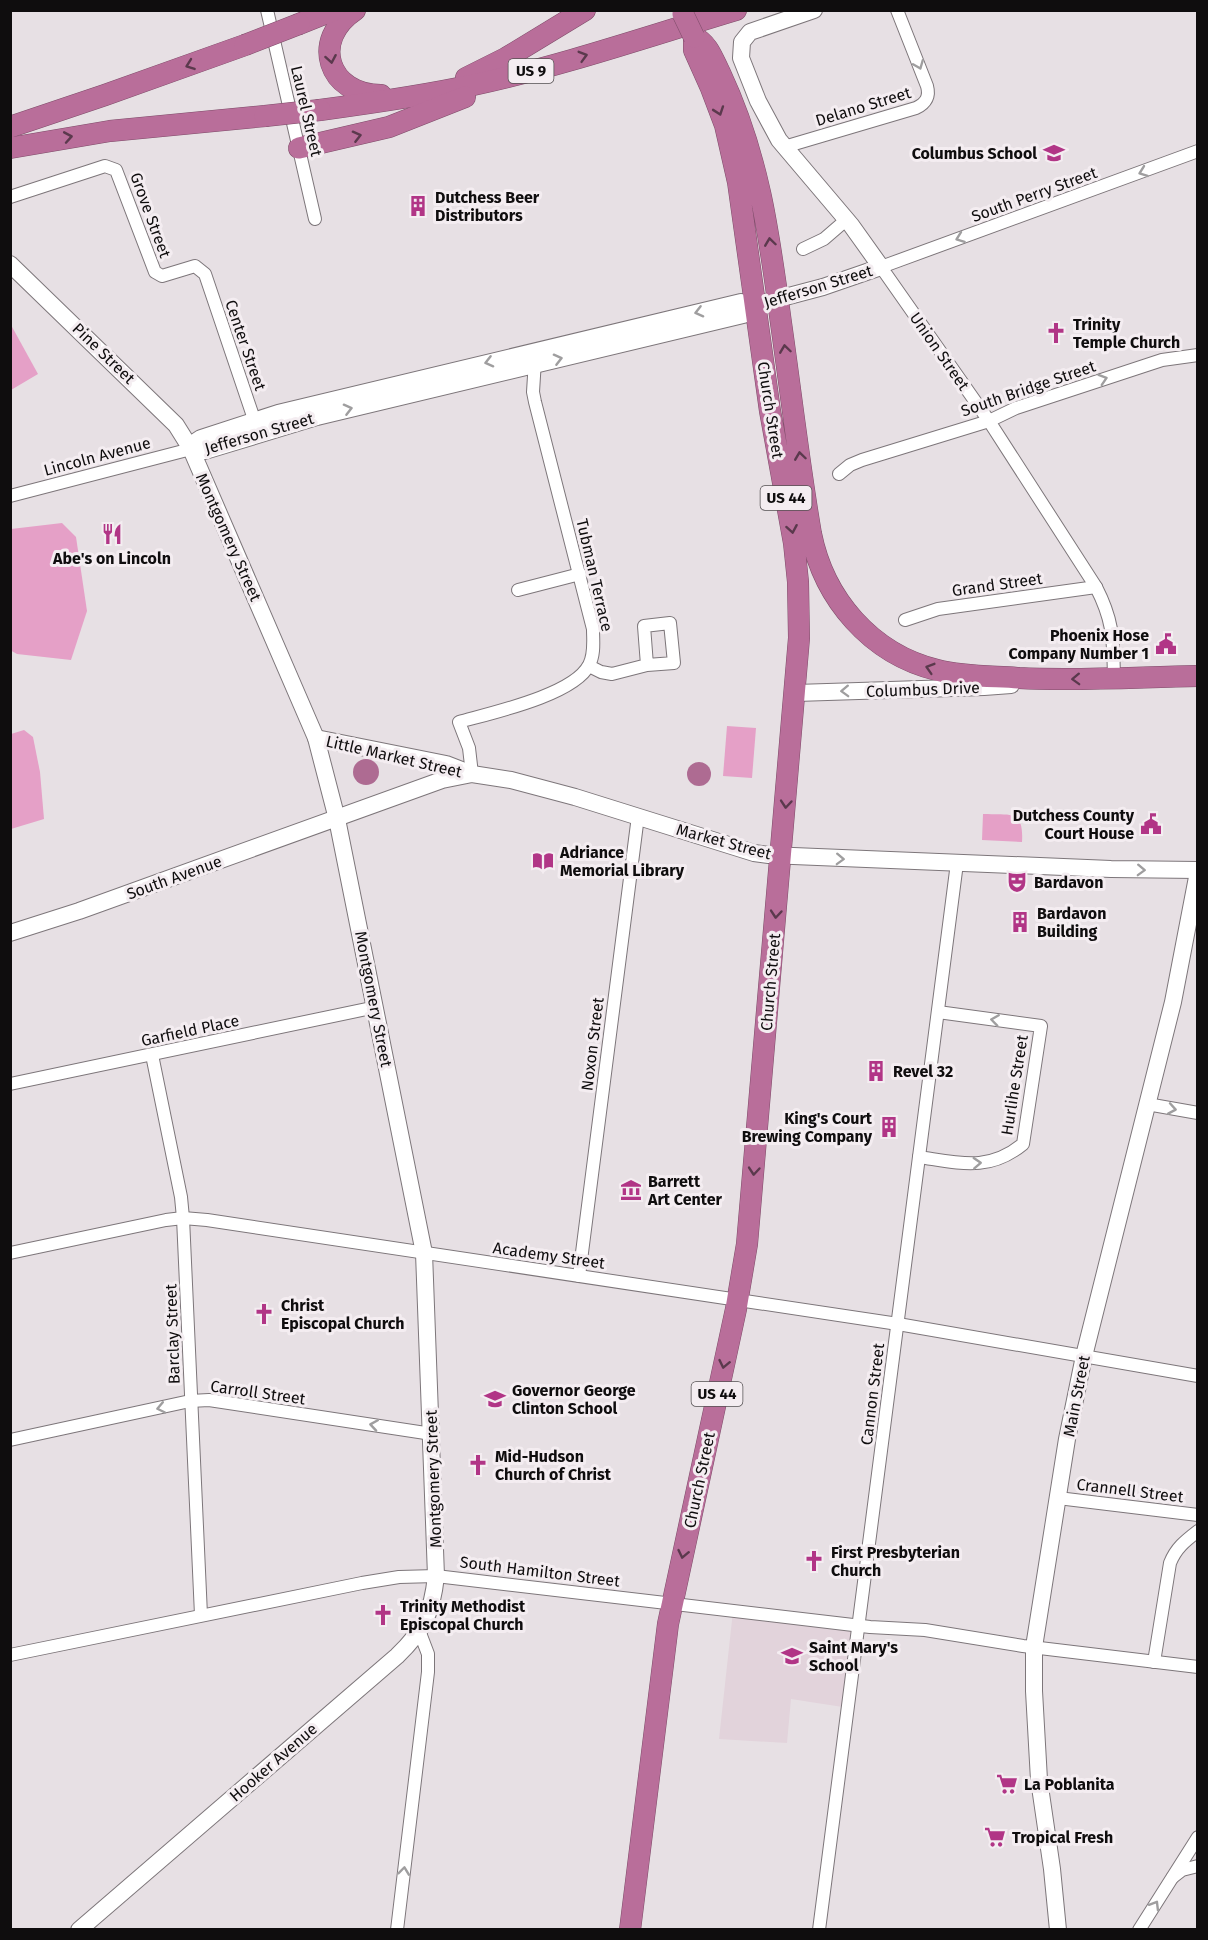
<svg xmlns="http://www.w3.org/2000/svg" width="1208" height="1940" font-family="'Fira Sans',sans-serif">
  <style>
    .built { fill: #e2d3db }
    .green { fill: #e5a0c7 }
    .water { fill: #ae6b92 }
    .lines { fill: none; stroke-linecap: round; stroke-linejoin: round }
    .street-casing { stroke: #7d767a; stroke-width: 14 }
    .secondary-casing { stroke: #7d767a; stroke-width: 18 }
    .highway-casing { stroke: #7e4c69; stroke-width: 22 }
    .street { stroke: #fff; stroke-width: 12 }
    .secondary { stroke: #fff; stroke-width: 16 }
    .highway { stroke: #b96e9a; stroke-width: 21 }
    .highway-bridge-casing { stroke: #7e4c69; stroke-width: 22; stroke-linecap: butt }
    .highway-bridge { stroke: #b96e9a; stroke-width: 21 }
    .oneway { stroke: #5b394d }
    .oneway2 { stroke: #9f9e9f }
    .labels { text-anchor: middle; stroke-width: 6; stroke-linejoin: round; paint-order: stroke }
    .shield { fill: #f4edf1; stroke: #545052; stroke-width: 1.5 }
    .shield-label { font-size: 15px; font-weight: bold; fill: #0f0d0e }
    .street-label { font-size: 16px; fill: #0f0d0e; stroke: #f4edf1 }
    .poi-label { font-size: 16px; font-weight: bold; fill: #0f0d0e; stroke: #f4edf1; text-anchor: start }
  </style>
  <rect width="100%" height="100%" fill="#e7e0e4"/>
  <path class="built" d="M733,1611L859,1626L849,1708L791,1699L787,1743L719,1739Z"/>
  <g class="green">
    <path d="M11,325L38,374L11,390H10Z"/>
    <path d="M62,523L76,537L87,611L71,660L17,654L10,650L11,529Z"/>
    <path d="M727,726L756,728L752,778L723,776Z"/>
    <path d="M24,730L33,737L40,772L44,819L11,829V734Z"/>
    <path d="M983,814C1010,815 1024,809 1022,842L982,840Z"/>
  </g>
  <g class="water">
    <circle cx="366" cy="772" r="13"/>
    <circle cx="699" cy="774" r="12"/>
  </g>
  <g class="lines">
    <defs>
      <g id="street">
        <path d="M267,10L315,219"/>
        <path d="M784,147L916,108C926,103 930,97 927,86L897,10"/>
        <path d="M10,197L105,166L116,170L155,272L162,276L195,266L205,274L257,428"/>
        <path d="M803,249L824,239L846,220"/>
        <path d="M839,474L850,465L862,460L989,421L1016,408L1162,360L1198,355"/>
        <path d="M10,496L191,449"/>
        <path d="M518,590L580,574"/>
        <path d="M905,620L938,609L1096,587"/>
        <path d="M589,666L601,672L612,674L647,665L674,663L670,623L644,626L647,665"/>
        <path d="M1114,678C1113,640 1114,622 1096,587L989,421L881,267L1198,151"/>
        <path d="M472,774L469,748L459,722C491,713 574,695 589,665C595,654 593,640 593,629L535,402L533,392L535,360"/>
        <path d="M152,1055L181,1197L183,1218L201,1615"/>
        <path d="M10,1084L376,1007"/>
        <path d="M1147,1104L1198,1113"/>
        <path d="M919,1157C960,1163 989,1172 1023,1144L1041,1026L938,1012"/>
        <path d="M10,1253L166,1220L183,1218L207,1220L898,1324L1198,1376"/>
        <path d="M579,1276L638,816"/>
        <path d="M10,1440L190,1401L209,1400L432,1434"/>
        <path d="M1058,1498L1198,1515"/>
        <path d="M10,1655L362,1583L399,1577L436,1576L870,1627L925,1630L1023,1646L1198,1667"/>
        <path d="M1154,1662L1170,1563C1176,1548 1185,1541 1198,1531"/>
        <path d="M1173,1877L1182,1870L1198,1866"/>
        <path d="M397,1930L428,1672V1654L420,1633"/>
        <path d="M819,1930L957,863"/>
        <path d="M1139,1930L1198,1837"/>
      </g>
      <g id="secondary">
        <path d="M10,264L176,425L191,449L316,738L337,819L424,1253L436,1576C432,1613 424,1630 397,1656L79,1930"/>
        <path d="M191,449L205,451L317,417L743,315L755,305L823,287L881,267L851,225L779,140L758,101L741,58L742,42L750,32L814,10"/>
        <path d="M191,449L195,442L201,438L278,413L741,302L755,305"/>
        <path d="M796,693L984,687L1011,685"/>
        <path d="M316,738L446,764L472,774"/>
        <path d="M10,933L79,911L442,780L472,774L511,780L575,797L754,853L769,855L1111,869L1198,870"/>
        <path d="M1058,1930L1052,1869L1039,1780L1034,1691V1647L1067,1439L1084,1356L1173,1002L1198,872"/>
      </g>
      <g id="highway">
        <path d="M355,10C310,40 328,95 381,95"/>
        <path d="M299,24L334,10"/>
        <path d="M466,78L506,58L585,10"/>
        <path d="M320,110C372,103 422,96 473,85C562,66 649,36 736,10"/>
        <path d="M10,127L105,95L245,45"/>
        <path d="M10,148L110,131L265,116"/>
        <path d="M299,148L389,127L465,97"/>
        <path d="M630,1930L668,1624L736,1309L747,1244L799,638L798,582L794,543L770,411L738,182L725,125L711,88L694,50V37C708,43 713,59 720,73C759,156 769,233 781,323C791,393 799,464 811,534C824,599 871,654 937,670C964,677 992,676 1019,678C1078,681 1138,677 1198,676"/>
      </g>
    </defs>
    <use href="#street" class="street-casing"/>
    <use href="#secondary" class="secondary-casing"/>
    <use href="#highway" class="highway-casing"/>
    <use href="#street" class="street"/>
    <use href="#secondary" class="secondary"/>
    <use href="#highway" class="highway"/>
    <defs>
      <g id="highway-bridge">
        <path d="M683,14L694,37"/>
        <path d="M245,45L299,24"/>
        <path d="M265,116L320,110"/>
      </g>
    </defs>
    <use href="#highway-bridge" class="highway-bridge-casing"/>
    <use href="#highway-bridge" class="highway-bridge"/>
  </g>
  <defs><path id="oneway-chevron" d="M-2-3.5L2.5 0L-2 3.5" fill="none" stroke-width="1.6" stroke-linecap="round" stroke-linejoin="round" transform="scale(1.5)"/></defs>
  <g class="oneway">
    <use href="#oneway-chevron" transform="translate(583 56) rotate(-16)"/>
    <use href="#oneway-chevron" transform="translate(331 59) rotate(80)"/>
    <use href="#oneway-chevron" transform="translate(190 65) rotate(160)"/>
    <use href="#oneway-chevron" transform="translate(719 111) rotate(71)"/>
    <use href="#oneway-chevron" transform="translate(357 136) rotate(-14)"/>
    <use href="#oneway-chevron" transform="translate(68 137) rotate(-10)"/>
    <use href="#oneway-chevron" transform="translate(770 242) rotate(-98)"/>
    <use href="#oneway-chevron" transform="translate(785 349) rotate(-98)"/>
    <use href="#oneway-chevron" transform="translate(800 456) rotate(-98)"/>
    <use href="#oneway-chevron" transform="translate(792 529) rotate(80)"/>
    <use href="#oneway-chevron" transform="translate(930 668) rotate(-163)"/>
    <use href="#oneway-chevron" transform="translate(1076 679) rotate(178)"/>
    <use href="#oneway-chevron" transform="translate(786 804) rotate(95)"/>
    <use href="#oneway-chevron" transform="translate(776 914) rotate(95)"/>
    <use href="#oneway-chevron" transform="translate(754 1171) rotate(95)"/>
    <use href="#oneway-chevron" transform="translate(724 1364) rotate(102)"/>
    <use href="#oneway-chevron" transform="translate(683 1554) rotate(102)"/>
  </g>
  <g class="oneway2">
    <use href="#oneway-chevron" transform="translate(919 65) rotate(68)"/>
    <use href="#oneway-chevron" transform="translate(1143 172) rotate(160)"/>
    <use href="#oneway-chevron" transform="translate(960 238) rotate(160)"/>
    <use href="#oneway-chevron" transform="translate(699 312) rotate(166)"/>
    <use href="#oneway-chevron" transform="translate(558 359) rotate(-14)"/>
    <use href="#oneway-chevron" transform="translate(489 362) rotate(166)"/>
    <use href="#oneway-chevron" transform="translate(1103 379) rotate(-18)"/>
    <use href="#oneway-chevron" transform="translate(348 409) rotate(-14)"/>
    <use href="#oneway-chevron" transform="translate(845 691) rotate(178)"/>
    <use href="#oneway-chevron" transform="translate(840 859) rotate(2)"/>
    <use href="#oneway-chevron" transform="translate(1141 870) rotate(2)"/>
    <use href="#oneway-chevron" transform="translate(995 1020) rotate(-172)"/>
    <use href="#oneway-chevron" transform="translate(1172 1109) rotate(10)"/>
    <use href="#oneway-chevron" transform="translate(977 1163) rotate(-3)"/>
    <use href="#oneway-chevron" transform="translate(161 1408) rotate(168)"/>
    <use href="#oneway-chevron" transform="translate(374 1425) rotate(-171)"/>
    <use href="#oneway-chevron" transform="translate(404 1871) rotate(-83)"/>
    <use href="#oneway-chevron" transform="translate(1155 1905) rotate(-59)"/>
  </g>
  <defs>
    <symbol id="school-bare" viewBox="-9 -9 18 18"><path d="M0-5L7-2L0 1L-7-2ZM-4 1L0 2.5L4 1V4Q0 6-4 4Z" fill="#b13586" stroke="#f4edf1" stroke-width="2.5" paint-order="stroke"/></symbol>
    <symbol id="building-bare" viewBox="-9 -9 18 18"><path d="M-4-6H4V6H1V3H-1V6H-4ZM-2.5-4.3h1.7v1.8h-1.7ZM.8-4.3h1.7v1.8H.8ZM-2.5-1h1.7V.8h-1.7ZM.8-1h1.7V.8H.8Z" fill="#b13586" stroke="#f4edf1" stroke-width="2.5" paint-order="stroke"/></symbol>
    <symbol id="church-bare" viewBox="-9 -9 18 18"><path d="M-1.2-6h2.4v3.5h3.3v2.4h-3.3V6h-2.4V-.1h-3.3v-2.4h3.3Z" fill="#b13586" stroke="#f4edf1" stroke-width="2.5" paint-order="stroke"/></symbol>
    <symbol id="restaurant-bare" viewBox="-9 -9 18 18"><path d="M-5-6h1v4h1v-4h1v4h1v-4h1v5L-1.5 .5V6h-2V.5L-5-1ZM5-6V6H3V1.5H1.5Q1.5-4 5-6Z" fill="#b13586" stroke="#f4edf1" stroke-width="2.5" paint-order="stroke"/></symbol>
    <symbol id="civic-bare" viewBox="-9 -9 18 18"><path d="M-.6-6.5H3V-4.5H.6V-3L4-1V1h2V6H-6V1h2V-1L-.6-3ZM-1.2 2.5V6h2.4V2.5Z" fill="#b13586" stroke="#f4edf1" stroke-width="2.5" paint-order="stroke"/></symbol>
    <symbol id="library-bare" viewBox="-9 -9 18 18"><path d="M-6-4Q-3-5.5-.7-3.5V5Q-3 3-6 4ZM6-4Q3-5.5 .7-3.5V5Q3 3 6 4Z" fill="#b13586" stroke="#f4edf1" stroke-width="2.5" paint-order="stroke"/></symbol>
    <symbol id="theatre-bare" viewBox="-9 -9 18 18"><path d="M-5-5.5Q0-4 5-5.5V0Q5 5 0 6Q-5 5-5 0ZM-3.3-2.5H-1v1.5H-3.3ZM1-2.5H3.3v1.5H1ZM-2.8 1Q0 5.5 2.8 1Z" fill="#b13586" stroke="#f4edf1" stroke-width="2.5" paint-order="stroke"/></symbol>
    <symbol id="museum-bare" viewBox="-9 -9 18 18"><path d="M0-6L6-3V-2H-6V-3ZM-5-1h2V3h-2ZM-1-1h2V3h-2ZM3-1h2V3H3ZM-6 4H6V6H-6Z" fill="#b13586" stroke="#f4edf1" stroke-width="2.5" paint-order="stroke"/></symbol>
    <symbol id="supermarket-bare" viewBox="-9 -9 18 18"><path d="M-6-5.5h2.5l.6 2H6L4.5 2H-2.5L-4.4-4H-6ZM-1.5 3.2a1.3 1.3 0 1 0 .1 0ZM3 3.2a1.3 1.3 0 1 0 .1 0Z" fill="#b13586" stroke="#f4edf1" stroke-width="2.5" paint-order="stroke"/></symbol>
  </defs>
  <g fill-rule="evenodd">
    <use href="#school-bare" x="1039" y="138" width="30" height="30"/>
    <use href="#building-bare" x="403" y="191" width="30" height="30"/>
    <use href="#church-bare" x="1041" y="318" width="30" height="30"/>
    <use href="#restaurant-bare" x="97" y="519" width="30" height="30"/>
    <use href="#civic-bare" x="1151" y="629" width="30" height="30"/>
    <use href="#civic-bare" x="1136" y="809" width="30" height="30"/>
    <use href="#library-bare" x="528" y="846" width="30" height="30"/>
    <use href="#theatre-bare" x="1002" y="867" width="30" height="30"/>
    <use href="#building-bare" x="1005" y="907" width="30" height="30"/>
    <use href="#building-bare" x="861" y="1056" width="30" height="30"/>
    <use href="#building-bare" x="874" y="1112" width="30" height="30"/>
    <use href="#museum-bare" x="616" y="1175" width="30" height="30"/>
    <use href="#church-bare" x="249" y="1299" width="30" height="30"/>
    <use href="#school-bare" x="480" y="1384" width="30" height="30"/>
    <use href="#church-bare" x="463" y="1450" width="30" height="30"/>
    <use href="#church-bare" x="799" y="1546" width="30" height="30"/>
    <use href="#church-bare" x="368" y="1600" width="30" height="30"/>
    <use href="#school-bare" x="777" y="1641" width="30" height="30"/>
    <use href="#supermarket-bare" x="992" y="1769" width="30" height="30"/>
    <use href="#supermarket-bare" x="980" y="1822" width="30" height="30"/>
  </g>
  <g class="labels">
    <g class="shield">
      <rect x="508.5" y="59" width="45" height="24" rx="4.5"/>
      <rect x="760.5" y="486" width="51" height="24" rx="4.5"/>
      <rect x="691.5" y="1382" width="51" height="24" rx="4.5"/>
    </g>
    <g class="shield-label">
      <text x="531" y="76">US 9</text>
      <text x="786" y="503">US 44</text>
      <text x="717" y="1399">US 44</text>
    </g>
    <g class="street-label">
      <text transform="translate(863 106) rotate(-17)" y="6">Delano Street</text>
      <text transform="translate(307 111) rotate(77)" y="6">Laurel Street</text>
      <text transform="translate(1034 194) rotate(-20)" y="6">South Perry Street</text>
      <text transform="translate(151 215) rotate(70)" y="6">Grove Street</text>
      <text transform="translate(818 286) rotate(-17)" y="6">Jefferson Street</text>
      <text transform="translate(246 345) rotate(71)" y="6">Center Street</text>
      <text transform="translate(940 351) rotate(55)" y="6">Union Street</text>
      <text transform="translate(104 353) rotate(44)" y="6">Pine Street</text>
      <text transform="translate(1028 388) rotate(-19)" y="6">South Bridge Street</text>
      <text transform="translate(771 410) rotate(81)" y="6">Church Street</text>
      <text transform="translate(259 433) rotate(-16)" y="6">Jefferson Street</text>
      <text transform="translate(97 456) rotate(-15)" y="6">Lincoln Avenue</text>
      <text transform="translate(229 537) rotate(66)" y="6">Montgomery Street</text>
      <text transform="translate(595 575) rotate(77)" y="6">Tubman Terrace</text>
      <text transform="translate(997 584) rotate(-8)" y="6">Grand Street</text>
      <text transform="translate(923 689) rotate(-2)" y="6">Columbus Drive</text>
      <text transform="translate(394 756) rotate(13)" y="6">Little Market Street</text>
      <text transform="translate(724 841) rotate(15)" y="6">Market Street</text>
      <text transform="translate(174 877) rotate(-20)" y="6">South Avenue</text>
      <text transform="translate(770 982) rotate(-85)" y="6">Church Street</text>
      <text transform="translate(374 999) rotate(79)" y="6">Montgomery Street</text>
      <text transform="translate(190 1030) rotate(-12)" y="6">Garfield Place</text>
      <text transform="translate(592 1044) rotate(-83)" y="6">Noxon Street</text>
      <text transform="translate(1014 1085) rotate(-81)" y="6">Hurlihe Street</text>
      <text transform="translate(549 1255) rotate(8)" y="6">Academy Street</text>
      <text transform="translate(172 1334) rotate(-92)" y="6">Barclay Street</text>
      <text transform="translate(258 1392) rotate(8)" y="6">Carroll Street</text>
      <text transform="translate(872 1394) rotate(-83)" y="6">Cannon Street</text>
      <text transform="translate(1076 1396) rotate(-79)" y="6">Main Street</text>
      <text transform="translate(433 1479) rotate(-92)" y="6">Montgomery Street</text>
      <text transform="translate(699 1480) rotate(-78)" y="6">Church Street</text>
      <text transform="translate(1130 1490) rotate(7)" y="6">Crannell Street</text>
      <text transform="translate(540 1571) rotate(7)" y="6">South Hamilton Street</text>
      <text transform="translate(273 1762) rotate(-41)" y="6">Hooker Avenue</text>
    </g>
    <g class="poi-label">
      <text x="1037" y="159" text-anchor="end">Columbus School</text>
      <text x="435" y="203">Dutchess Beer<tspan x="435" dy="18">Distributors</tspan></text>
      <text x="1073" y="330">Trinity<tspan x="1073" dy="18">Temple Church</tspan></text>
      <text x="112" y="564" text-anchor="middle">Abe's on Lincoln</text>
      <text x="1149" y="641" text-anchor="end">Phoenix Hose<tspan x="1149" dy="18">Company Number 1</tspan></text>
      <text x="1134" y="821" text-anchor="end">Dutchess County<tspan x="1134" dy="18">Court House</tspan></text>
      <text x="560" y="858">Adriance<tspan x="560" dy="18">Memorial Library</tspan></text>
      <text x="1034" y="888">Bardavon</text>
      <text x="1037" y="919">Bardavon<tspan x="1037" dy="18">Building</tspan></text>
      <text x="893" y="1077">Revel 32</text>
      <text x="872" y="1124" text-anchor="end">King's Court<tspan x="872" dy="18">Brewing Company</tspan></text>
      <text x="648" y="1187">Barrett<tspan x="648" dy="18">Art Center</tspan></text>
      <text x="281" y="1311">Christ<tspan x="281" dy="18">Episcopal Church</tspan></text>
      <text x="512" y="1396">Governor George<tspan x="512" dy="18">Clinton School</tspan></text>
      <text x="495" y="1462">Mid-Hudson<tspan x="495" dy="18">Church of Christ</tspan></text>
      <text x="831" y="1558">First Presbyterian<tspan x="831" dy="18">Church</tspan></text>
      <text x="400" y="1612">Trinity Methodist<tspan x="400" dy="18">Episcopal Church</tspan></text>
      <text x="809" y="1653">Saint Mary's<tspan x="809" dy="18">School</tspan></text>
      <text x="1024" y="1790">La Poblanita</text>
      <text x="1012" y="1843">Tropical Fresh</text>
    </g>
  </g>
  <rect width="1208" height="1940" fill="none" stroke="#0f0d0e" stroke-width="24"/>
</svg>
